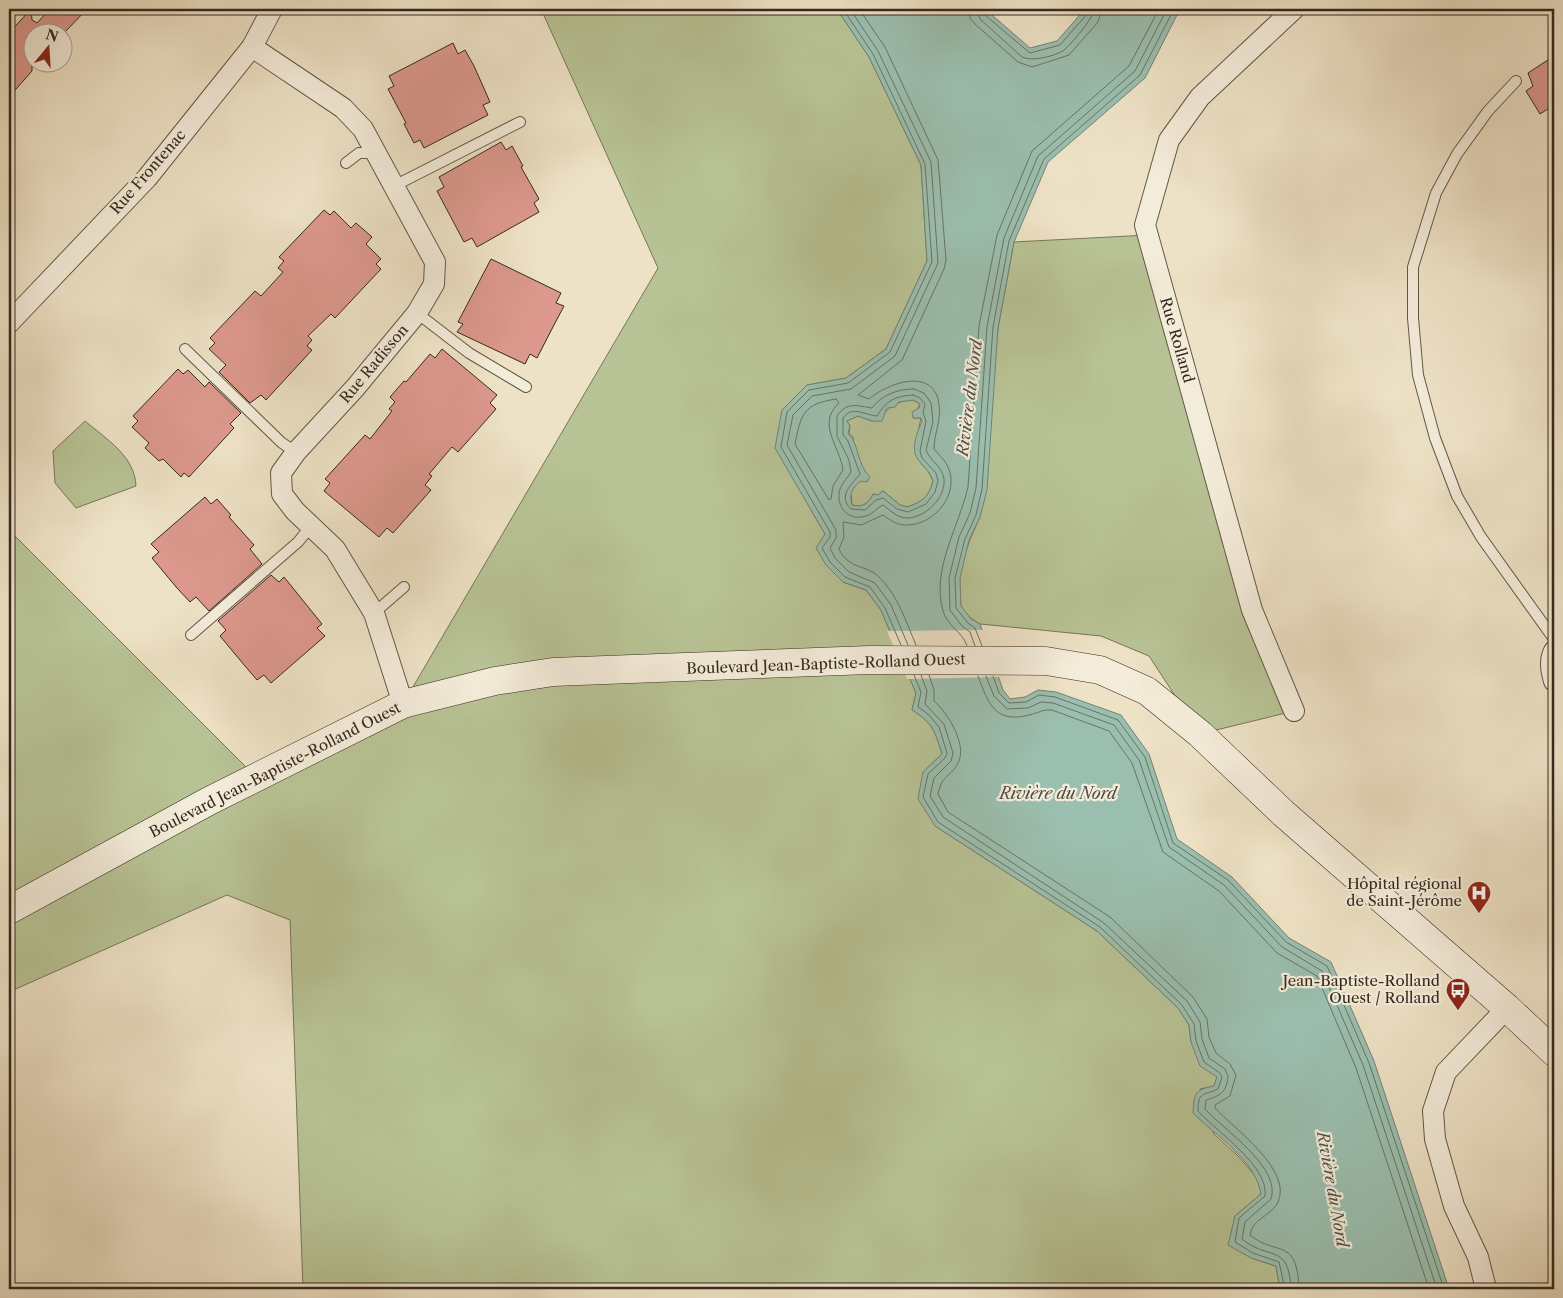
<svg xmlns="http://www.w3.org/2000/svg" width="1563" height="1298" font-family="'Libre Caslon Text',serif">
  <style>
    .green { fill: #b8c395; stroke: #767659 }
    .water { fill: #9bbfaf; stroke: #728375; fill-rule: evenodd }
    .pier { fill: #eee2c6 }
    .lines { fill: none; stroke-linecap: round; stroke-linejoin: round }
    .shore { stroke: #687466; stroke-width: 1 }
    .building { fill: #dc988d; stroke: #342a1d }
    .lane-casing { stroke: #625847; stroke-width: 12 }
    .street-casing { stroke: #625847; stroke-width: 22 }
    .secondary-casing { stroke: #342a1d; stroke-width: 29 }
    .lane { stroke: #f4ecda; stroke-width: 10 }
    .street { stroke: #f4ecda; stroke-width: 20 }
    .secondary { stroke: #f4ecda; stroke-width: 28 }
    .labels { text-anchor: middle; stroke-width: 4.5; stroke-linejoin: round; paint-order: stroke }
    .street-label { font-size: 15px; fill: #342a1d; stroke: #f4ecda }
    .poi-label { font-size: 15px; fill: #342a1d; stroke: #f4ecda; text-anchor: end }
    .water-label { font-size: 16px; font-style: italic; fill: #4e4f42; stroke: #f4ecda }
  </style>
  <rect width="100%" height="100%" fill="#eee2c6"/>
  <filter id="stains"><feTurbulence type="fractalNoise" baseFrequency=".004" numOctaves="4"/><feColorMatrix values="0 0 0 0 .2 0 0 0 0 .09 0 0 0 0 .02 0 0 0 .5 -.17"/></filter>
  <radialGradient id="worn" r=".72"><stop offset=".6" stop-color="#630" stop-opacity="0"/><stop offset="1" stop-color="#630" stop-opacity=".3"/></radialGradient>
  <g class="green">
    <path d="M541,9H837L869,57L921,165L927,261L886,349L846,378L807,385L776,448L825,534L843,582L866,590L881,610L916,693L912,710C933,723 935,731 942,754L923,772L935,826L1097,931L1178,1008L1189,1025L1191,1042L1217,1077L1214,1086L1200,1089L1214,1134L1237,1155L1259,1180L1261,1194L1235,1216L1251,1258L1276,1266L1280,1289H303L290,920L227,895L9,992V530L249,770L403,704L658,268Z"/>
    <path d="M1148,235L1252,610L1294,711L1200,734L1149,656L1101,636L980,624C973,620 963,613 961,605C954,576 968,543 980,517L998,328L1014,242Z"/>
    <path d="M913,400L920,404L913,418H921L919,427L922,465L927,469L933,481C929,497 922,502 907,507L900,505L883,491L878,495L873,494C869,503 863,508 852,505L851,492L864,472L854,446L853,437L849,434L850,426L847,421L858,416L872,421C890,412 889,401 913,400Z"/>
    <path d="M85,421C106,439 135,456 136,486L76,508L55,483L53,451Z"/>
  </g>
  <path class="water" d="M837,9H985L1030,48L1057,41L1085,9H1180L1145,78L1048,162L1014,242L998,328L987,490L980,517L969,540L960,578L961,606L971,619L980,624L1003,690L1010,699L1025,697L1038,690L1056,692L1121,715L1149,754L1177,839L1232,877L1289,938L1331,962L1374,1061L1449,1289H1280L1276,1266L1251,1258L1228,1245L1235,1216L1261,1194C1256,1161 1216,1136 1193,1113C1194,1094 1194,1090 1214,1086L1217,1077L1200,1066L1191,1042L1189,1025L1178,1008L1097,931L935,826L918,799L923,772L942,754C935,731 933,723 912,710L916,693L881,610L866,590L843,582L826,565L816,548L825,534L775,448L782,410L807,385L846,378L886,349L927,261L921,165L869,57ZM913,400L920,404L919,408L912,412L913,418H921L922,421C917,433 909,451 920,462C926,469 930,472 933,481C929,497 922,502 907,507L900,505L883,491L878,495L873,494C869,503 863,508 852,505C849,495 852,487 861,481L867,482L870,477C857,465 859,443 848,433L850,426L847,421L858,416L872,421H882L887,408L895,407L899,402Z"/>
  <path class="pier" d="M984,630L1001,677L907,679L887,631Z"/>
  <g class="lines">
    <g class="shore">
      <path d="M843,9L873,54L925,164L932,262L890,352L848,383L809,390L787,412L781,447L830,532V537L822,548L830,562L845,577L870,587L885,608L901,645"/>
      <path d="M850,9L878,51L931,162L938,263L895,356L851,389L812,396L793,415L787,445L836,530V538L830,548L835,558L849,572L875,583L891,605L908,645"/>
      <path d="M859,9L885,47L938,160L946,260L944,269L902,360L858,395L869,399C885,385 929,367 938,399C943,419 934,431 934,449C939,455 945,460 948,467C960,494 935,524 908,525C898,526 890,520 883,515L861,525L843,522L844,537L839,549C849,570 866,564 879,577C898,595 906,622 916,645"/>
      <path d="M969,9L970,18L975,24L1018,62L1032,67L1069,55L1098,22L1102,9"/>
      <path d="M976,9L980,19L1022,57C1032,62 1056,56 1064,50C1072,43 1094,18 1094,9"/>
      <path d="M983,9L985,15L1030,53L1060,45L1087,14L1088,9"/>
      <path d="M914,389L924,393L931,403L933,422L926,450C930,461 942,466 944,479C946,498 925,518 907,518C897,518 890,510 883,505C876,508 873,514 866,516C848,522 835,506 840,489C843,482 848,477 851,472L849,460L837,436V416C847,401 858,406 872,408C882,395 897,389 914,389Z"/>
      <path d="M913,395L920,398L925,404L923,412L926,421L920,451L922,458L936,473L938,481L935,492L926,504L908,512L897,509L883,498L876,500L865,510L851,509C837,496 852,484 860,474L848,441L843,435V418C853,405 864,415 877,416C886,401 894,396 913,395Z"/>
      <path d="M836,399L839,403C816,424 840,446 843,470L833,486L831,499L829,500L795,444C801,413 804,404 836,399Z"/>
      <path d="M967,646C963,632 947,626 943,611C931,569 959,527 968,487L979,326L997,235L1032,151L1129,66L1159,9"/>
      <path d="M975,646L970,632L962,626L950,610L949,578L959,537L970,513L976,488L987,327L1004,238L1038,156L1135,71L1167,9"/>
      <path d="M982,646L975,628L968,623L956,608L955,578L965,539L976,515L982,489L993,327L1009,241L1044,159L1140,75L1174,9"/>
      <path d="M914,675L921,692L918,707L928,714L939,727L947,753L945,758L928,774L923,797L938,822L1100,927L1182,1005L1194,1024L1196,1041L1204,1062L1220,1073L1222,1077L1218,1089C1203,1096 1198,1091 1198,1111C1217,1132 1269,1166 1265,1196L1239,1218L1235,1242L1253,1253L1279,1262L1285,1289"/>
      <path d="M921,675L927,691L925,704L944,724L953,753L951,761L934,778L930,796L943,817L1104,923L1187,1001L1200,1022L1202,1039L1209,1058L1225,1069L1228,1076C1227,1092 1220,1096 1206,1100L1205,1109C1224,1130 1281,1167 1271,1199L1245,1222L1242,1239C1268,1261 1289,1242 1291,1289"/>
      <path d="M929,675L934,690V701C947,712 968,745 958,763C951,777 942,774 938,794L948,812L1110,917L1193,997L1207,1019L1209,1037L1216,1053L1230,1064L1236,1075L1230,1096L1215,1105V1108C1233,1128 1295,1171 1277,1204C1269,1217 1252,1219 1250,1235C1277,1257 1297,1236 1299,1289"/>
      <path d="M978,676C988,703 995,724 1029,715C1039,713 1042,709 1052,710L1109,731L1132,763L1163,852L1219,891L1277,953L1317,976L1356,1068L1429,1289"/>
      <path d="M986,676L994,696L1007,709L1028,708L1041,702L1053,703L1114,725L1139,760L1169,847L1224,885L1282,947L1322,971L1363,1065L1437,1289"/>
      <path d="M993,676L999,693L1009,703L1026,702L1039,695L1055,697L1118,720L1145,757L1173,843L1228,880L1286,942L1327,966L1369,1063L1444,1289"/>
    </g>
  </g>
  <g class="building">
    <path d="M31,9L32,20L37,23L50,9H87L65,32H32V71L9,97V33Z"/>
    <path d="M453,43L458,54L465,50L474,66L490,102L483,105L488,115L424,148L420,140L414,143L404,124L406,123L388,89L394,86L389,76Z"/>
    <path d="M1554,56V105L1540,114L1526,91L1533,86L1528,73Z"/>
    <path d="M501,142L506,150L512,146L523,166L521,167L539,199L534,203L539,212L477,247L472,238L464,242L437,191L444,187L439,177Z"/>
    <path d="M324,210L330,215L334,211L351,228L356,223L372,237L366,244L381,259L376,264L381,269L335,318L331,314L308,336L312,340L307,346L312,350L266,400L261,395L250,403L219,372L226,365L209,349L215,343L210,338L255,291L261,296L283,272L278,268L284,261L279,257Z"/>
    <path d="M491,259L561,293L556,303L564,306L555,323L537,358L530,354L525,364L457,332L463,324L458,322Z"/>
    <path d="M442,349L497,395L490,403L496,409L458,452L452,447L429,474L432,476L425,485L431,490L393,533L387,528L379,537L324,491L330,483L325,479L365,435L370,439L392,411L389,409L395,402L390,397L404,381L406,382L430,354L435,358Z"/>
    <path d="M178,369L183,374L188,370L205,387L209,382L241,413L230,424L234,428L189,477L184,473L181,477L163,459L159,461L145,448L149,443L132,427L138,421L133,416Z"/>
    <path d="M205,497L211,504L217,499L231,515L229,517L254,545L250,549L262,564L209,611L196,597L190,602L177,588L152,558L159,552L151,544Z"/>
    <path d="M271,575L279,582L284,577L322,624L317,628L325,636L271,683L264,675L257,680L245,666L220,636L226,630L218,621Z"/>
  </g>
  <g class="lines">
    <defs>
      <g id="lane">
        <path d="M1516,81L1488,111L1457,154L1436,193L1413,267V318L1418,375L1435,438L1457,496L1481,537L1554,639"/>
        <path d="M346,163L359,153H376"/>
        <path d="M394,186L520,122"/>
        <path d="M417,313L469,353L526,387"/>
        <path d="M185,349L282,443L296,452"/>
        <path d="M374,613L404,587"/>
        <path d="M191,635L298,542L311,526"/>
      </g>
      <g id="street">
        <path d="M1294,9L1200,97L1169,140L1145,225L1252,610L1294,711"/>
        <path d="M252,47L343,108L363,129L435,262L434,284L417,313L355,388L296,452L281,473L282,494L295,511L335,549L374,613L403,704"/>
        <path d="M9,323L147,178L252,47L272,9"/>
        <path d="M1554,651C1549,661 1551,670 1554,681"/>
        <path d="M1486,1289L1478,1257L1454,1206L1435,1139L1433,1111L1446,1072L1507,1008"/>
      </g>
      <path id="secondary" d="M9,910L209,801L403,704L495,681L553,672L869,660L1046,661L1100,670L1147,691L1200,734L1283,813L1507,1008L1554,1052"/>
    </defs>
    <use href="#lane" class="lane-casing"/>
    <use href="#street" class="street-casing"/>
    <use href="#secondary" class="secondary-casing"/>
    <use href="#lane" class="lane"/>
    <use href="#street" class="street"/>
    <use href="#secondary" class="secondary"/>
  </g>
  <defs>
    <symbol id="hospital-pin" viewBox="-11 -11 22 30"><path d="M0 17L-7.5 6A9.5 9.5 0 1 1 7.5 6Z" fill="#8f2418" stroke="#f4ecda"/><path d="M-5-5h3v3.5h4V-5h3V5h-3V1.5h-4V5h-3Z" fill="#fff"/></symbol>
    <symbol id="bus-pin" viewBox="-11 -11 22 30"><path d="M0 17L-7.5 6A9.5 9.5 0 1 1 7.5 6Z" fill="#8f2418" stroke="#f4ecda"/><path d="M-5-6H5V4H4V6H2V4H-2V6H-4V4H-5ZM-3.5-4V0h7V-4ZM-3.5 1.2v1.5H-2V1.2ZM2 1.2v1.5H3.5V1.2Z" fill="#fff"/></symbol>
  </defs>
  <g fill-rule="evenodd">
    <use href="#hospital-pin" x="1465" y="879" width="28" height="38"/>
    <use href="#bus-pin" x="1444" y="976" width="28" height="38"/>
  </g>
  <g class="labels">
    <g class="street-label">
      <text transform="translate(148 172) rotate(-49)" y="5">Rue Frontenac</text>
      <text transform="translate(1177 340) rotate(74)" y="5">Rue Rolland</text>
      <text transform="translate(374 364) rotate(-50)" y="5">Rue Radisson</text>
      <text transform="translate(826 664) rotate(-2)" y="5">Boulevard Jean-Baptiste-Rolland Ouest</text>
      <text transform="translate(275 770) rotate(-27)" y="5">Boulevard Jean-Baptiste-Rolland Ouest</text>
    </g>
    <g class="poi-label">
      <text x="1462" y="889">Hôpital régional<tspan x="1462" dy="17">de Saint-Jérôme</tspan></text>
      <text x="1440" y="986">Jean-Baptiste-Rolland<tspan x="1440" dy="17">Ouest / Rolland</tspan></text>
    </g>
    <g class="water-label">
      <text transform="translate(969 398) rotate(-83)" y="6">Rivière du Nord</text>
      <text x="1058" y="799">Rivière du Nord</text>
      <text transform="translate(1333 1189) rotate(80)" y="6">Rivière du Nord</text>
    </g>
  </g>
  <rect width="1563" height="1298" fill="none" stroke="#eee2c6" stroke-width="30"/>
  <rect x="10" y="10" width="1543" height="1278" fill="none" stroke="#342a1d" stroke-width="2.5"/>
  <rect x="15" y="15" width="1533" height="1268" fill="none" stroke="#342a1d"/>
  <g transform="translate(48 48) rotate(18)"><circle r="24" fill="#f4ecda" stroke="#a79e8e"/>
  <path d="M0-4L9 19L0 12L-9 19Z" fill="#8f2418"/>
  <text y="-8" font-size="14" font-weight="bold" text-anchor="middle" fill="#342a1d">N</text>
  </g>
  <rect width="100%" height="100%" filter="url(#stains)"/>
  <rect width="100%" height="100%" fill="url(#worn)"/>
</svg>
